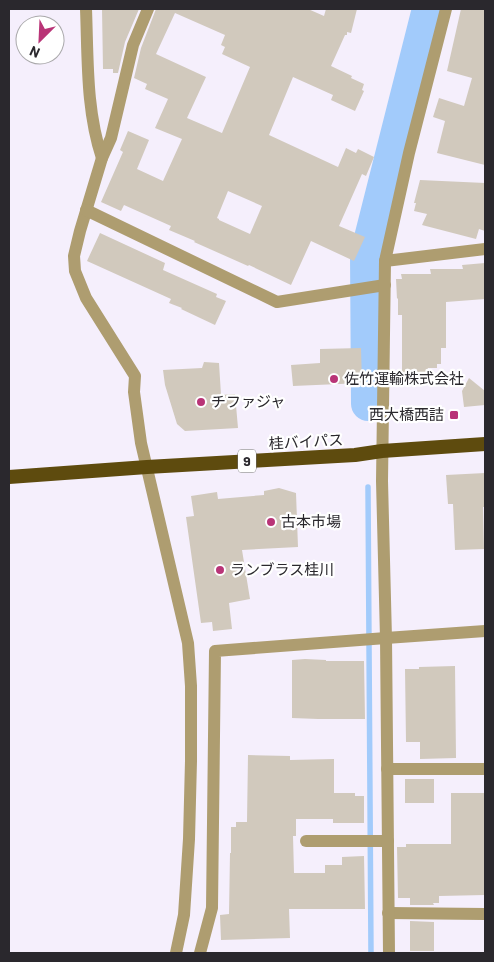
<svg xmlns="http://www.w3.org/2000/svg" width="494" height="962" font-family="Barlow,'Noto Sans JP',sans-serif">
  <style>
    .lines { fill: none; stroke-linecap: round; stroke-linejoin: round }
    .stream { stroke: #a2cbfb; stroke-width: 5.5 }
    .river { stroke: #a2cbfb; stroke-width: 34 }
    .building { fill: #d1c9bd; fill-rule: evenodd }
    .minor { stroke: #ae9d70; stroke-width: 12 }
    .tertiary { stroke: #ae9d70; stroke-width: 12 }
    .trunk { stroke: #5e4b0e; stroke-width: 14 }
    .poi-dot { fill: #b93477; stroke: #fff; stroke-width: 2 }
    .labels { text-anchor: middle; stroke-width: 4.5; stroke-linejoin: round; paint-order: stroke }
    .shield { fill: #fff; stroke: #6a686c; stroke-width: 1 }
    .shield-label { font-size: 14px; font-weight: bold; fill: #2a282d }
    .poi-label { font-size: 15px; fill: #2a282d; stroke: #fff; text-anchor: start }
    .street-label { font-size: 15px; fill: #2a282d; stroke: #fff }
  </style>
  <rect width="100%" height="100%" fill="#f5effc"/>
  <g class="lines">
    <path class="stream" d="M368,487L371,953"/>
    <path class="river" d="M368,404L367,254L429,9"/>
  </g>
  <g class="building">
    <path d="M102,9H139L125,42L118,73H113V69H103Z"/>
    <path d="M156,9H308L324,16L326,9H357L351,33L347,32V35H345L331,66L352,76L351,78L364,84L362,90L364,91L355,111L331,100L333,95L293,77L269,135L338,167L346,148L356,153L358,149L374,157L366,176L362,174L339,226L365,237L354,261L311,241L291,285L249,265L248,266L194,242L195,241L169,230L171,226L124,205L121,211L101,202L123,152L120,150L128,131L149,140L137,169L163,181L182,139L155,128L168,99L145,89L147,84L134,78L141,48ZM175,13L225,35L221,45L225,47L222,54L250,67L222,133L187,118L206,77L156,54ZM228,191L262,206L250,234L219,220V219L217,218Z"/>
    <path d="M461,9H485V165L437,153L445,121L433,117L439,98L464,106L472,78L447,71Z"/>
    <path d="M420,180L485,183V231L479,229L476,239L422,225L427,214L414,211L416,203H414Z"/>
    <path d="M100,233L165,263L163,270L217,294L216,297L226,301L215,325L181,309L182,308L169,303L171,299L87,261Z"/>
    <path d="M485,263V299L446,302V348H441V364H437V368H428V376L402,375V315H398V298L397,299L396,279H402L401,274H431L430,269H463L462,265Z"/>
    <path d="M361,348L362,383L293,386L291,365L320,363V349Z"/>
    <path d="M204,362L219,363L221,395L235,394L238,428L185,431L177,424L165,385L163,370L202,368Z"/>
    <path d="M469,378L485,391V405L464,407L462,391Z"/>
    <path d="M485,473V507H483L484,549L455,550L453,504H448L446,475Z"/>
    <path d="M279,488L296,493L298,547L242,550L250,599L229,603L232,629L213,631L212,622L201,623L186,517L194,516L191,496L217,492L218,499L264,495V491Z"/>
    <path d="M305,659L326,660V661H364L365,719H318L292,718V660Z"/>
    <path d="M455,666L456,758L420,759V742H406L405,669H419V667Z"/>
    <path d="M248,755L290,756V760L334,759V793H355V796H364V823H333V819H296V836H293L294,873H325V865H342V857L364,856L365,909H289L290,938L221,940L220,915L229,914L230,853H231V827H236V822H247Z"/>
    <rect x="405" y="779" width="29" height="24"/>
    <path d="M451,793H485V895L439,896V903H433L434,905H410V898H398L397,847H406V844H451Z"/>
    <path d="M410,921L434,922V951H410Z"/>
  </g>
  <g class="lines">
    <g class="minor">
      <path d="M86,9C88,59 86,110 102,158"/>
      <path d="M148,9L133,45L111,138L102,158L80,231L74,256L75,271L86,298L135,376L134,392L141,443L188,643L191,686V761L189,839L184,915L176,953"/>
      <path d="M86,210L277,302L385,285"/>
      <path d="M385,261L485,249"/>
      <path d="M387,769H485"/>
      <path d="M306,841H388"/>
      <path d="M388,913L485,914"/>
      <path d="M200,953L212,908L215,651L386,638L485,631"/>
    </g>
    <path class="tertiary" d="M389,953L386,638L382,481L385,261L409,153L446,9"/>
    <path class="trunk" d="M9,477L147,467L355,455L382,451L485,444"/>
  </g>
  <g class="poi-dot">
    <circle cx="334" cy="379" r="5"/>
    <circle cx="201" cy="402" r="5"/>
    <rect x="449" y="410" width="10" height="10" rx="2.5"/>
    <circle cx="271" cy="522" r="5"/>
    <circle cx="220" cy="570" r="5"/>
  </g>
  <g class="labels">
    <rect class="shield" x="238" y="449.5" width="18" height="23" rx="4"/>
    <g class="shield-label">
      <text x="247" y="466">9</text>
    </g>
    <g class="poi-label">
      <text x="344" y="384">佐竹運輸株式会社</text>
      <text x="211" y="407">チファジャ</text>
      <text x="444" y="420" text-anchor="end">西大橋西詰</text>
      <text x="281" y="527">古本市場</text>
      <text x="230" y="575">ランブラス桂川</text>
    </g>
    <g class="street-label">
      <text transform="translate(306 442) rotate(-3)" y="5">桂バイパス</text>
    </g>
  </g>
  <rect width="494" height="962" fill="none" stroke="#2a282d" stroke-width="20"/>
  <g transform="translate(40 40) rotate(204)"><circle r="24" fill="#ffffff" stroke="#aaa9ab"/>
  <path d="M0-4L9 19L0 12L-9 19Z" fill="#b93477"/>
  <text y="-8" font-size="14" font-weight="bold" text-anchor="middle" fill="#2a282d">N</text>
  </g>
</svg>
